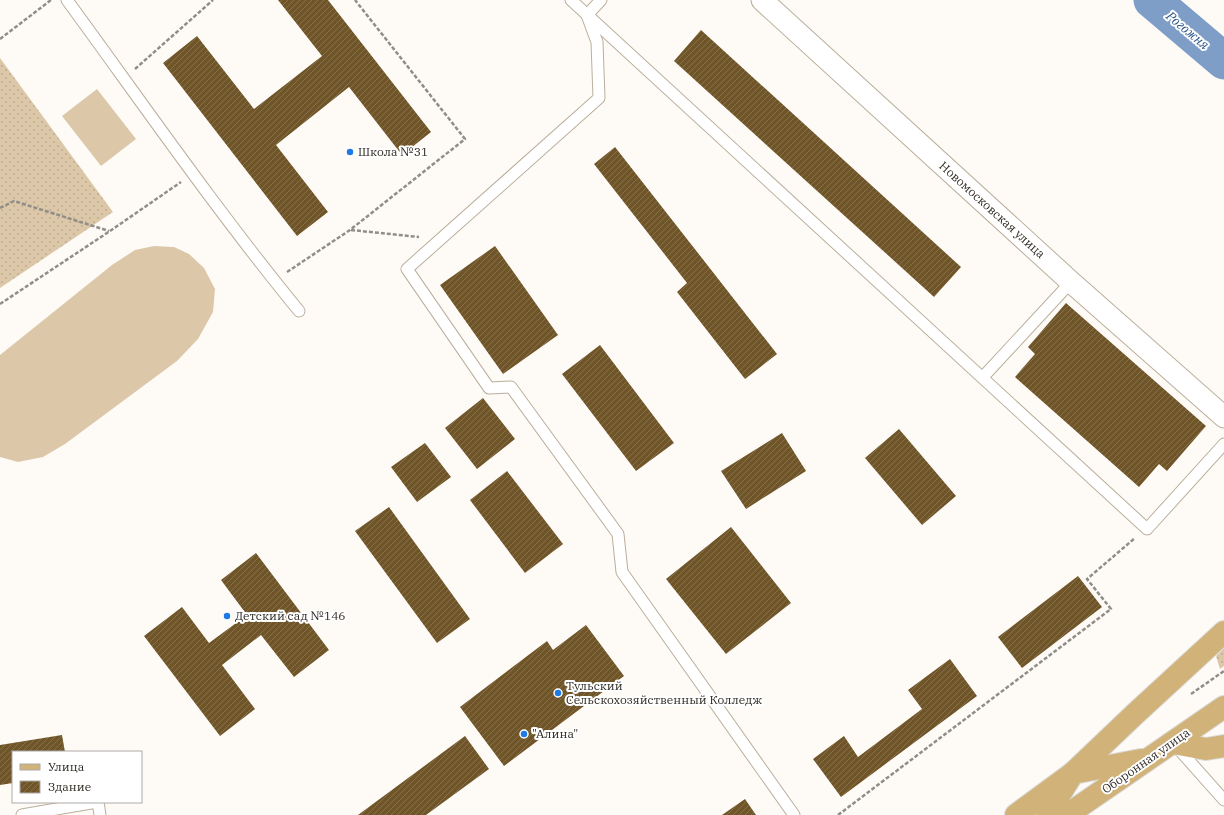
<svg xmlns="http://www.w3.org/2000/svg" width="1224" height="815" font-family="'IBM Plex Serif',serif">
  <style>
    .grass { fill: url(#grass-dots) }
    .garden { fill: #dcc8a9 }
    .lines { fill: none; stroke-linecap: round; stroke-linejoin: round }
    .river { stroke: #7e9ec7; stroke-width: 37 }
    .building { fill: url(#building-hatch) }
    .lane-casing { stroke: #bbae9c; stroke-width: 13 }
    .street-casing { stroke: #bbae9c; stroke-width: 23 }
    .primary-casing { stroke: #dad9d7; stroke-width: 24 }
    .path { stroke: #918d87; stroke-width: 2.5; stroke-dasharray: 4 2; stroke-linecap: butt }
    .lane { stroke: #fff; stroke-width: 11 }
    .street { stroke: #fff; stroke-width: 21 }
    .primary { stroke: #d1b278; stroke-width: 22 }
    .poi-dot { fill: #207ae4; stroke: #fff; stroke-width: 1.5 }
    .labels { text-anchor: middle; stroke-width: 4; stroke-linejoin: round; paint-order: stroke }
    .poi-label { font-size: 12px; fill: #2f2a23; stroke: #fff; text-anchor: start }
    .street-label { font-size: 12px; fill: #2f2a23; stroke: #fff }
    .water-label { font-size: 13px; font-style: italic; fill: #275187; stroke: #fff }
  </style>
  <defs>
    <pattern id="grass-dots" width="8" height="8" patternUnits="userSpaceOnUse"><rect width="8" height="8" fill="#dcc8a9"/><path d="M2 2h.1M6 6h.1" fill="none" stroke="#bdac91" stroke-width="1.8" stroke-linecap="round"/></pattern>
    <pattern id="building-hatch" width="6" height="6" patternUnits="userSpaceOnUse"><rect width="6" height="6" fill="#705528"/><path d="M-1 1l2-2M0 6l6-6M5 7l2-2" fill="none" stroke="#84704d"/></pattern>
  </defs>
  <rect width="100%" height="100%" fill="#fefbf7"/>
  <g class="grass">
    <path d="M0,58L113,212L0,288Z"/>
    <path d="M1224,648V666L1220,669L1216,656Z"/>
  </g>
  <g class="garden">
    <path d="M97,89L136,139L101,166L62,116Z"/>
    <path d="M154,246L174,247L189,254L204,268L215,289L213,312L198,339L177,361L65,444L43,457L18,462L0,457V355L112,265L135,250Z"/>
  </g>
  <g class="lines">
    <path class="river" d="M1152,0L1224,61"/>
  </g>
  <g class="building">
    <path d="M278,0H328L431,132L402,155L349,87L276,145L328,212L297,236L163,63L197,36L254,109L322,56Z"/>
    <path d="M701,30L961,267L934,297L674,61Z"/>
    <path d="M615,147L777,354L745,379L677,292L687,283L594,164Z"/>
    <path d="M495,246L558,335L503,374L440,285Z"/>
    <path d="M1066,303L1206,426L1167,471L1159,464L1139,487L1015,377L1035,354L1028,347Z"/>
    <path d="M600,345L674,443L636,471L562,374Z"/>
    <path d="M483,398L515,439L477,469L445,428Z"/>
    <path d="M899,429L956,496L922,525L865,458Z"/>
    <path d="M782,433L806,471L746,509L721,471Z"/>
    <path d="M425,443L451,477L417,502L391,467Z"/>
    <path d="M507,471L563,544L525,573L470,500Z"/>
    <path d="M389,507L470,619L437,643L355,531Z"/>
    <path d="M731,527L791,603L726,654L666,579Z"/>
    <path d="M256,553L329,650L294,677L261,635L222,665L255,709L220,736L144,636L182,607L209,643L247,615L221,580Z"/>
    <path d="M1078,576L1102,607L1022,668L998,637Z"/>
    <path d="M586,625L624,676L504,766L460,707L547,641L553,650Z"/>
    <path d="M950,659L977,696L841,797L813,759L844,736L858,757L922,709L908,690Z"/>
    <path d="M62,735L65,752H13V783L0,785V745Z"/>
    <path d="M465,736L489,769L426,815H358Z"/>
    <path d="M745,799L756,815H722Z"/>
  </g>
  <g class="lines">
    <defs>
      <g id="lane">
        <path d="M67,0C143,104 217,211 299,311"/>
        <path d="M571,0L1147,529L1224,444"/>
        <path d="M601,0L587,15L597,42L599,98L407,269L489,388L511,387L618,534L622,572L794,815"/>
        <path d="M983,377L1071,282"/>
        <path d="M1175,745L1224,800"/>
        <path d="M98,802L100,815"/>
        <path d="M22,815L97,802"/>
      </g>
      <path id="street" d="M762,0L1071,282L1224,417"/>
      <g id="primary">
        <path d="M1173,743L1206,749L1224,746"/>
        <path d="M1016,815L1073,773L1135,714L1224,632"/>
        <path d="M1047,815L1073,773L1141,760"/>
        <path d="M1067,815L1224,707"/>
      </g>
    </defs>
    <use href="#lane" class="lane-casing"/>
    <use href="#street" class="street-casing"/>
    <use href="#primary" class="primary-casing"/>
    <g class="path">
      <path d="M0,39L51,0"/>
      <path d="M135,69L213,0"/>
      <path d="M0,208L14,201L109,231"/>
      <path d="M351,230L419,237"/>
      <path d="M287,272L350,230L465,139L355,0"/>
      <path d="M0,304L110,231L181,182"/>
      <path d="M1191,694L1224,671"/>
      <path d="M838,815L1111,609L1087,579L1135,538"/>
    </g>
    <use href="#lane" class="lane"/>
    <use href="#street" class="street"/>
    <use href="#primary" class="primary"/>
  </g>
  <g class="poi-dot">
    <circle cx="350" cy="152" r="4"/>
    <circle cx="227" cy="616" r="4"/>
    <circle cx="558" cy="693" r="4"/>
    <circle cx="524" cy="734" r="4"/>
  </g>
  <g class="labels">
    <g class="poi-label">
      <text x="358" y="156">Школа №31</text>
      <text x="235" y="620">Детский сад №146</text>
      <text x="566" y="690">Тульский<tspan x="566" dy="14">Сельскохозяйственный Колледж</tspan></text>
      <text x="532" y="738">"Алина"</text>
    </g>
    <g class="street-label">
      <text transform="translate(992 210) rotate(42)" y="4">Новомосковская улица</text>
      <text transform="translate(1146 761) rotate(-35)" y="4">Оборонная улица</text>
    </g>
    <g class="water-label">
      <text transform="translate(1188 30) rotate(40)" y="5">Рогожня</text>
    </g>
  </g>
  <rect x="12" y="751" width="130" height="52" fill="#ffffff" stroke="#acaaa7"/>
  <rect x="20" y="764" width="20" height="6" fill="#d1b278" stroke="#acaaa7"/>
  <text x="48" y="771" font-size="12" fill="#2f2a23">Улица</text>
  <rect x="20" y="781" width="20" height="12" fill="url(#building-hatch)" stroke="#acaaa7"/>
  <text x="48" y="791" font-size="12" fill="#2f2a23">Здание</text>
</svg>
